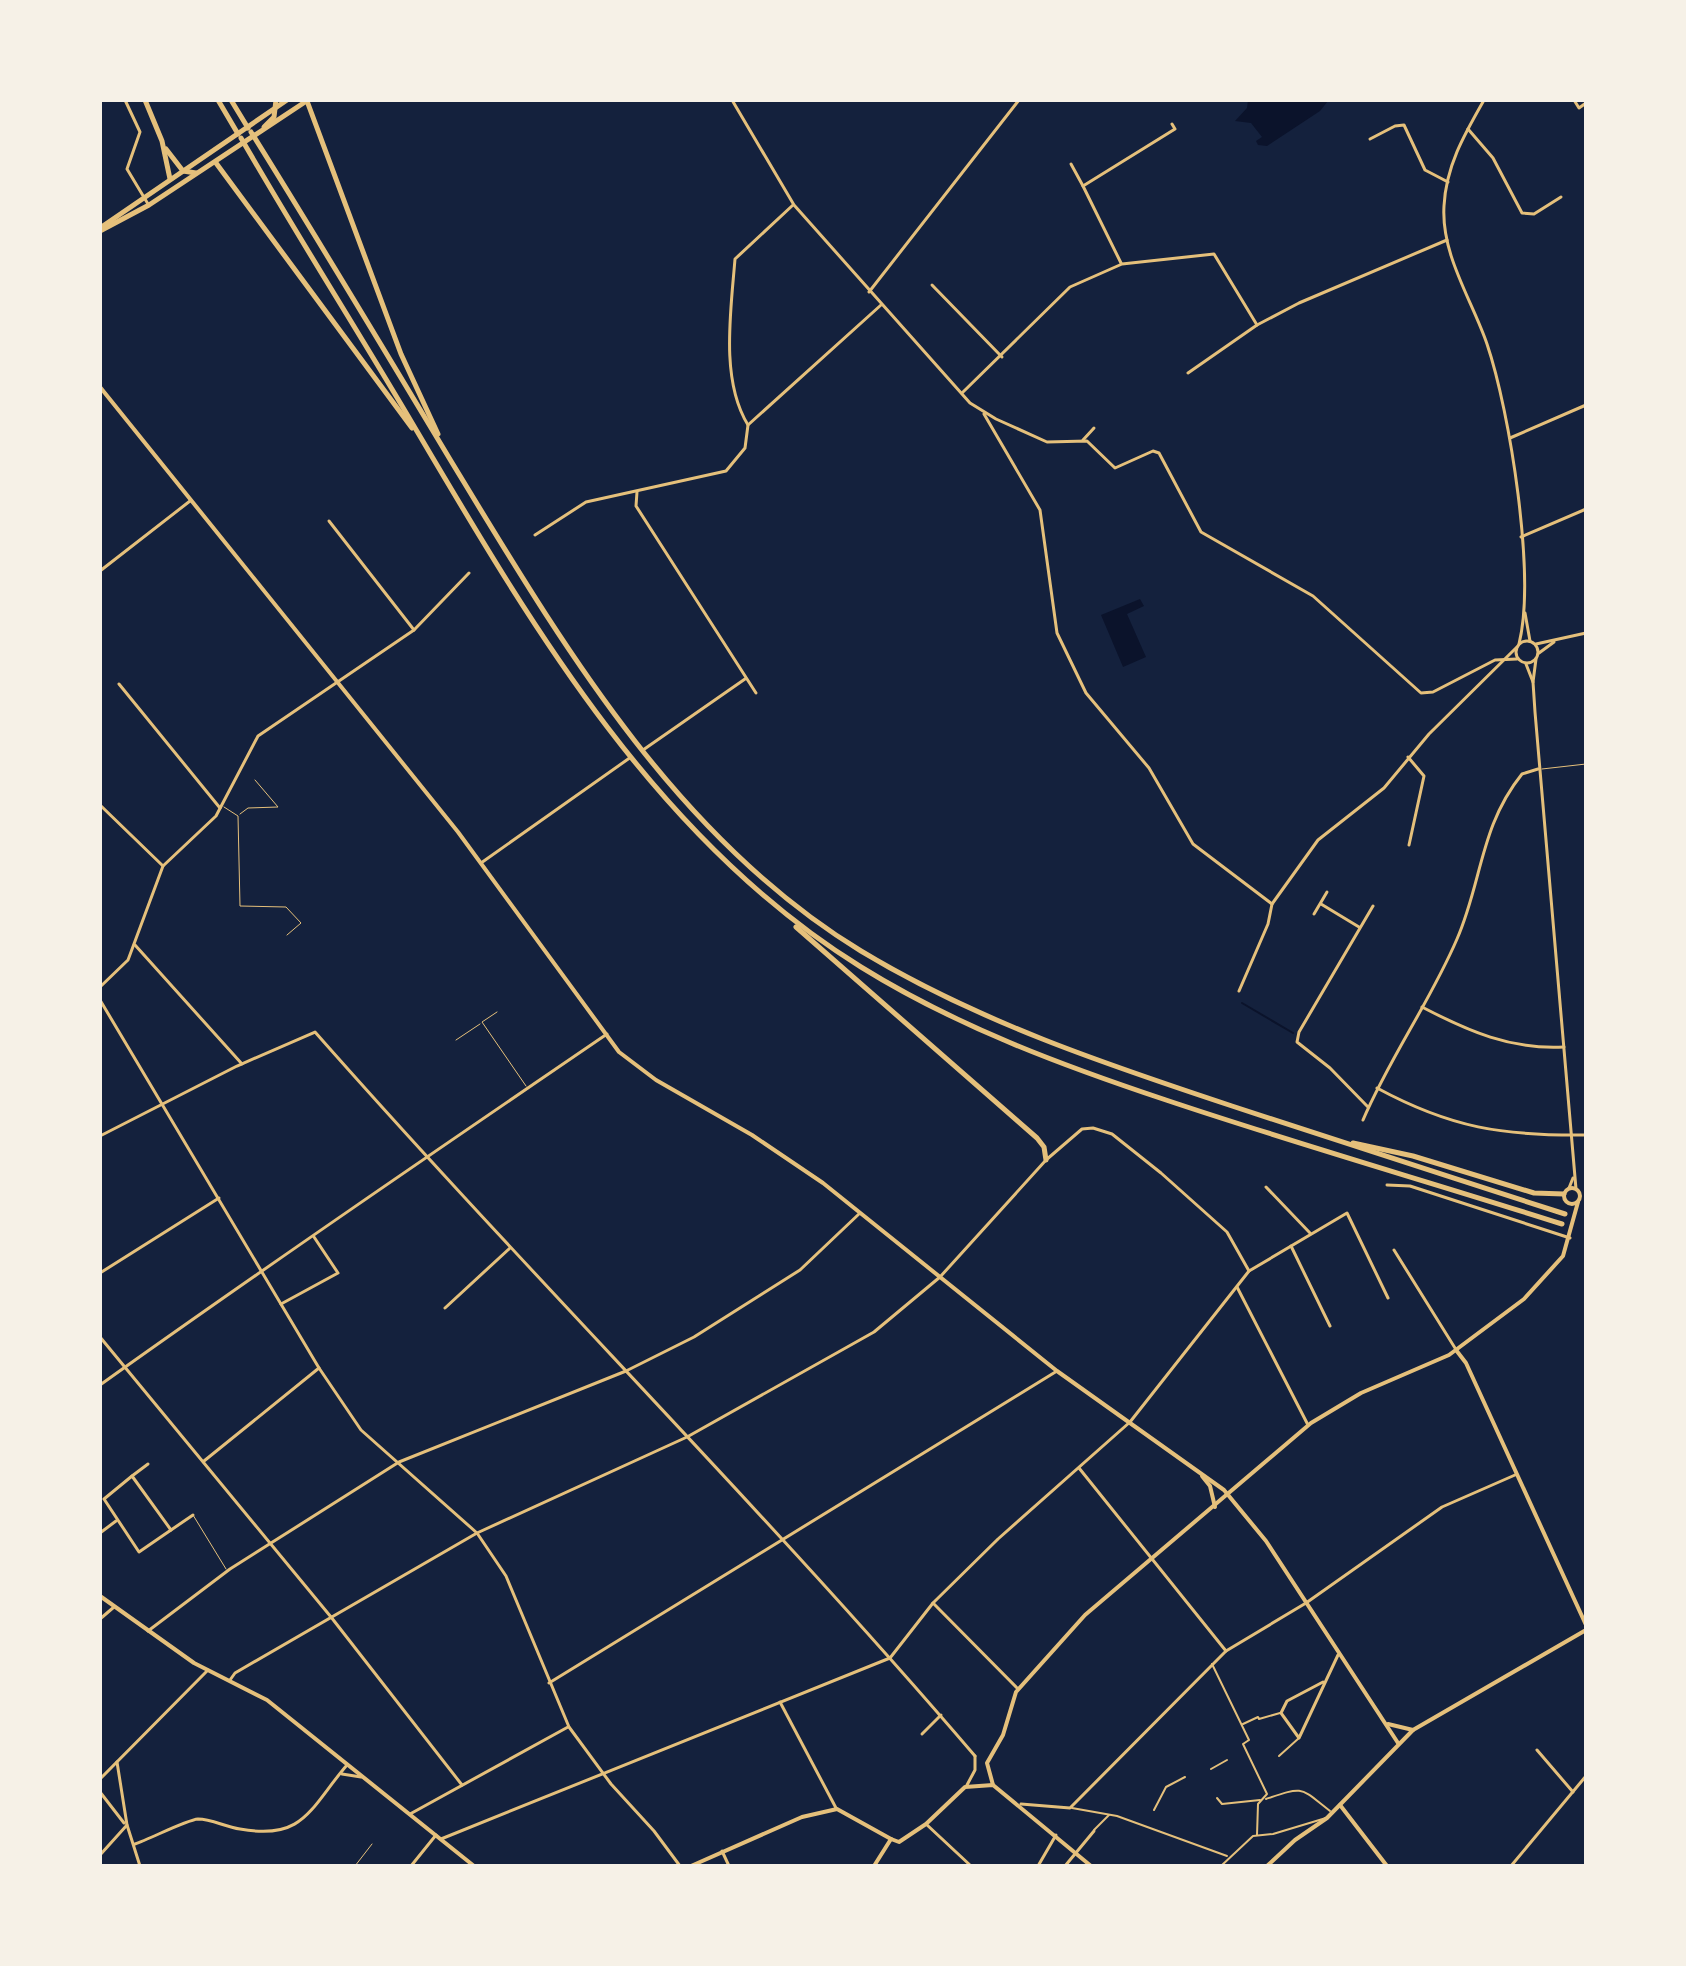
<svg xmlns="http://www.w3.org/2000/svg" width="1686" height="1966" font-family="Commissioner,sans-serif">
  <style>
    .water { fill: #0b132b }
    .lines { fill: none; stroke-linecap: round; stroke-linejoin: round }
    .stream { stroke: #0b132b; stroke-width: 2 }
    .service { stroke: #e5c07b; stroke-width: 1 }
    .pedestrian { stroke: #e5c07b; stroke-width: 2 }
    .minor { stroke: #e5c07b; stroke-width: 3 }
    .tertiary { stroke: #e5c07b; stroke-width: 4 }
    .secondary { stroke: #e5c07b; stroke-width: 4 }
    .primary { stroke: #e5c07b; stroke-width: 5 }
    .trunk { stroke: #e5c07b; stroke-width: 5 }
  </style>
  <rect width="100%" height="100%" fill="#14213d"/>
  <g class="water">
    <path d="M1248,100L1328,101L1320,111L1267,146L1258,145L1256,141L1262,137L1251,123L1235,121L1247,108Z"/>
    <path d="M1140,599L1144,606L1127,614L1146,657L1123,667L1101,615Z"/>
  </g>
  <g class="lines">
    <path class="stream" d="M1242,1003L1293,1033"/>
    <g class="service">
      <path d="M1542,769L1586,764"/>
      <path d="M224,807L238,816L240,906L286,907L301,923L287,935"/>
      <path d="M240,814L248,808L278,807L255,780"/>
      <path d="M497,1012L482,1022L526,1086"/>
      <path d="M456,1040L480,1024"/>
      <path d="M193,1515L226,1569"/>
      <path d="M355,1866L372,1844"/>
    </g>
    <g class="pedestrian">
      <path d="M1212,1664L1249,1740L1243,1744L1267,1794L1258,1804L1257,1835"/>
      <path d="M1243,1724L1258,1717L1259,1719L1280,1713"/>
      <path d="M1279,1756L1299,1738"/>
      <path d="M1211,1769L1227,1760"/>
      <path d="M1217,1798L1222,1804L1260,1800"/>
      <path d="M1266,1799C1305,1786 1299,1787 1330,1811"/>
      <path d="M1072,1808L1117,1816L1227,1856"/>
      <path d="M1154,1810L1166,1787L1185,1777"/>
      <path d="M1094,1830L1109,1815"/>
      <path d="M1221,1866L1253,1836L1273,1834L1326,1818"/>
    </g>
    <g class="minor">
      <path d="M125,100L140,132L127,169L148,204"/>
      <path d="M732,100L794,205L970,403L996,419L1047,442L1087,441L1115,468L1153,451L1159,453L1201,532L1313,596L1421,693L1433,692L1495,660L1517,659"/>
      <path d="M1484,100C1464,135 1446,166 1444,206C1441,255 1472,300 1487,344C1510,412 1536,576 1519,644"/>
      <path d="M1574,100L1579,108L1586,103"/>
      <path d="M1468,129L1493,158L1522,213L1534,214L1561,197"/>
      <path d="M1370,139L1395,126L1404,125L1425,170L1448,182"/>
      <path d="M1071,164L1083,186"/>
      <path d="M1121,263L1083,186L1175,129L1172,124"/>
      <path d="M932,285L1002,357"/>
      <path d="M869,292L1019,100"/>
      <path d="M1188,373L1257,325L1299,303L1447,240"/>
      <path d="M962,393L1070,287L1122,264L1214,254L1257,325"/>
      <path d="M984,414L1040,510L1057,633L1086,693L1149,768L1193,844L1272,904"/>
      <path d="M748,425C720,380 731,310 735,259L793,205"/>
      <path d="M1510,438L1586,405"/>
      <path d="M1083,440L1094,428"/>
      <path d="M637,492L636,506L756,693"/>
      <path d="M329,521L414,630"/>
      <path d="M535,535L586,502L726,471L745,448L748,425L881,305"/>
      <path d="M1521,537L1586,509"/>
      <path d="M100,571L190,501"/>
      <path d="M1525,613L1530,641"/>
      <circle cx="1527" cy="652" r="11"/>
      <path d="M1536,644L1586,633"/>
      <path d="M1539,653L1554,642"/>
      <path d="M1536,659L1533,682L1535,712L1576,1189"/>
      <path d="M1526,664L1533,682"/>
      <path d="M119,684L220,808"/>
      <path d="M643,750L745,679"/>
      <path d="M1408,757L1424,776L1409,845"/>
      <path d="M100,805L163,866"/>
      <path d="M481,863L631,757"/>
      <path d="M1321,904L1359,927"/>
      <path d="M1314,914L1327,892"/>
      <path d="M135,945L242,1064"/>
      <path d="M100,987L128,960L163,866L216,816L258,736L414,630L469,573"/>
      <path d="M1239,991L1268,924L1272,904L1318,840L1384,788L1429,734L1517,647"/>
      <path d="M100,1000L319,1368L361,1430L477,1533L506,1576L569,1727L611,1784L654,1831L680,1866"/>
      <path d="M1422,1007C1468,1031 1511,1050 1564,1047"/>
      <path d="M1377,1088C1451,1128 1503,1136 1586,1135"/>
      <path d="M1368,1107L1330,1068L1297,1042L1299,1032L1373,906"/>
      <path d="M1363,1120C1390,1057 1430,1002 1457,939C1482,882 1480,826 1522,774L1538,769"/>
      <path d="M100,1136L237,1066L315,1032C531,1277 763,1508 975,1756"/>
      <path d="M1387,1185L1410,1186L1570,1238"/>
      <path d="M1266,1187L1310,1233"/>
      <path d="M1569,1188L1573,1178"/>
      <path d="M1291,1246L1330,1326"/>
      <path d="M1394,1250L1455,1348"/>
      <path d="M100,1273L219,1198"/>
      <path d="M1237,1287L1308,1425"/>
      <path d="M281,1304L338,1273L314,1237"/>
      <path d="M445,1308L510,1248"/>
      <path d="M100,1337L331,1617L462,1785"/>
      <path d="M100,1385C267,1266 437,1150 607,1034"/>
      <path d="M204,1461L319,1368"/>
      <path d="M1079,1468L1226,1651"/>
      <path d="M132,1476L171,1530L139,1552L104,1499Z"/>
      <path d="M132,1476L148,1464"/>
      <path d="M171,1530L193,1515"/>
      <path d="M100,1533L116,1521"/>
      <path d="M933,1603L1018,1689"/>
      <path d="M100,1619L114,1607"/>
      <path d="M148,1631L230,1569L399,1462L626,1371L694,1337L800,1270L860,1213"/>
      <path d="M230,1680L235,1673L477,1533L687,1437L874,1332L940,1277L1046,1160L1082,1129L1093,1128L1112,1134L1161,1173L1227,1232L1249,1271"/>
      <path d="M1323,1682L1287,1701L1281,1713L1299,1738L1338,1655"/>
      <path d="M549,1683L1057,1371"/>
      <path d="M780,1702L836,1808"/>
      <path d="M922,1734L941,1715"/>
      <path d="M1537,1750L1573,1792"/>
      <path d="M117,1762L127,1825L140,1866"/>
      <path d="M342,1774L361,1777"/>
      <path d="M100,1779L208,1670"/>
      <path d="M967,1785L975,1770V1756"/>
      <path d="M100,1792L124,1823"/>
      <path d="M1021,1804L1070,1808L1226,1651L1306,1603L1442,1507L1515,1475"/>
      <path d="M410,1814L568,1727"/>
      <path d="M926,1824L971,1866"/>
      <path d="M441,1839L890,1658L933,1603L998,1539L1130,1422L1249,1271L1347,1213L1388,1298"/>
      <path d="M135,1844C150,1839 186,1820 198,1819C212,1819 225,1827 240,1829C304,1841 310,1808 347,1765"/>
      <path d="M722,1851L729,1866"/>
      <path d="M100,1855L127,1825"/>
      <path d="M411,1866L436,1835"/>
      <path d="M1038,1866L1056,1835"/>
      <path d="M1065,1866L1094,1831"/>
      <path d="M1511,1866L1586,1776"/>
    </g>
    <g class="tertiary">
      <path d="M100,387L458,832L619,1052L656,1080L752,1135L823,1183L1057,1371L1224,1490L1266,1541L1398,1743"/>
      <circle cx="1572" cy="1196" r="8"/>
      <path d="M1456,1350L1466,1363L1586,1625"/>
      <path d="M1202,1476L1210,1486L1215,1507"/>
      <path d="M100,1596L194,1663L267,1700L474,1866"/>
      <path d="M1388,1724L1413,1730"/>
      <path d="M993,1785L987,1763L1003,1735L1016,1692L1085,1615L1311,1423L1361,1393L1449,1355L1524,1299L1563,1256L1578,1202"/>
      <path d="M1340,1805L1387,1866"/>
      <path d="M891,1839L899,1842L926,1824L965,1787L993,1785L1091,1866"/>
      <path d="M691,1866L802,1817L837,1809L891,1839"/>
      <path d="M874,1866L891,1839"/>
    </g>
    <path class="secondary" d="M1267,1866L1295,1840L1327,1818L1413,1730L1586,1630"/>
    <g class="primary">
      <path d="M145,100L162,141L170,179"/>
      <path d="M218,100L238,134"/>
      <path d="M231,100L248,128"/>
      <path d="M264,127L274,117L276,100"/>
      <path d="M166,149L183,171L196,173"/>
      <path d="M100,228L287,100"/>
      <path d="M100,231L149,205L308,100"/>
    </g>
    <g class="trunk">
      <path d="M307,101L401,354L438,434"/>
      <path d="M251,132C319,241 385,351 451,461C561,642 675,838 861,951C977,1021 1105,1064 1232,1106C1343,1143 1454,1178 1565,1214"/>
      <path d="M241,138C295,232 353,323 408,416C529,621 654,839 861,967C956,1026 1061,1065 1166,1100C1297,1144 1430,1182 1562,1224"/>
      <path d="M216,163L412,428"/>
      <path d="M796,927L1037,1138L1044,1147L1046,1160"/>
      <path d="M1353,1143L1413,1156L1534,1193L1564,1194"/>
    </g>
  </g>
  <rect width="1686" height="1966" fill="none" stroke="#f6f1e7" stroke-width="204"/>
</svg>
